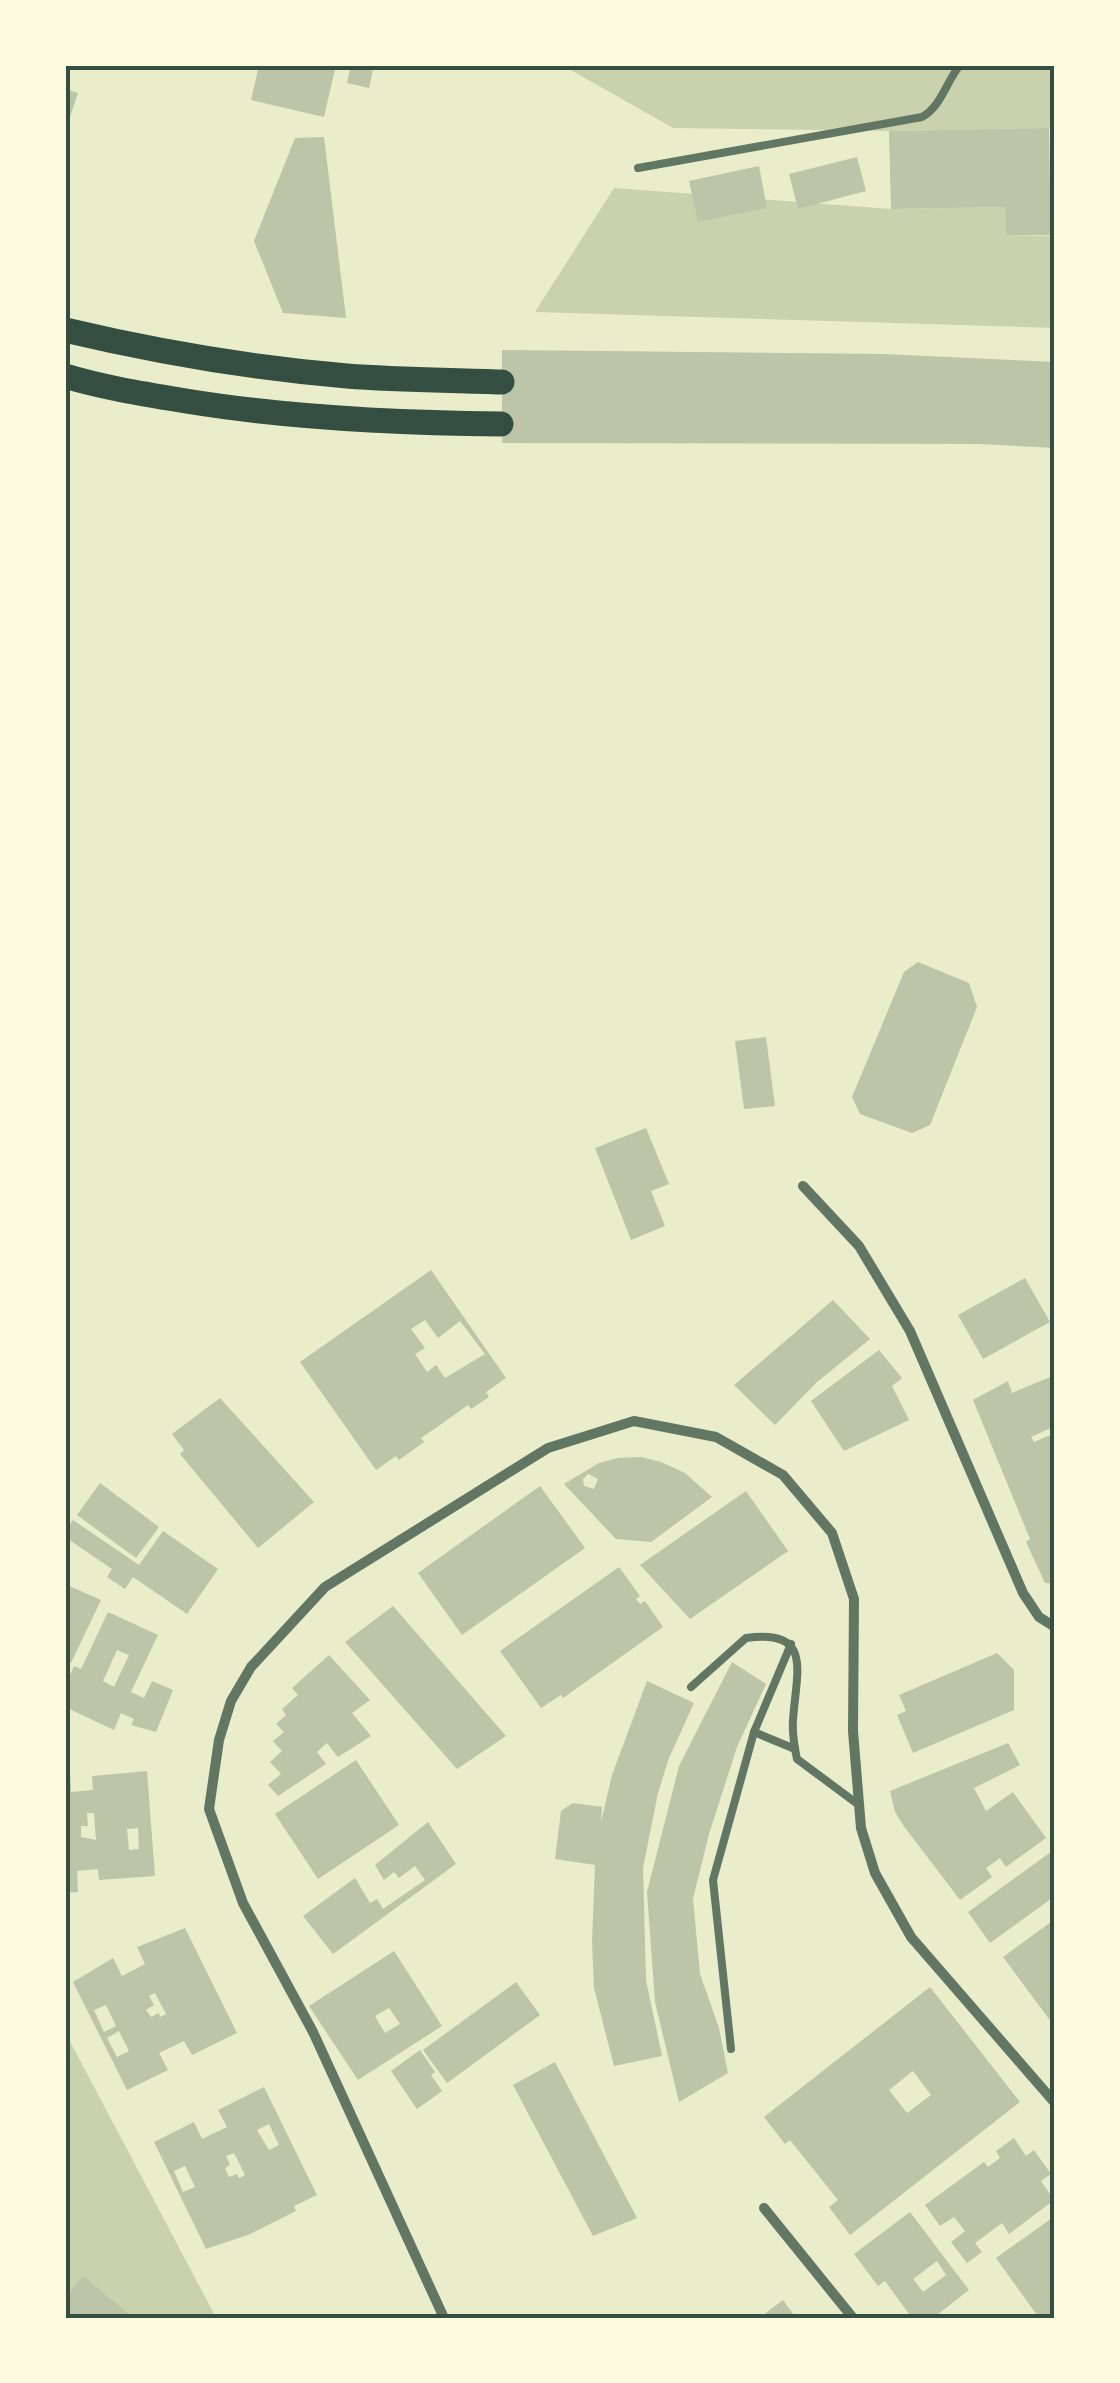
<svg xmlns="http://www.w3.org/2000/svg" width="1120" height="2383" font-family="'Titillium Web',sans-serif">
  <style>
    .green { fill: #cad2ad }
    .building { fill: #bcc5a7; fill-rule: evenodd }
    .lines { fill: none; stroke-linecap: round; stroke-linejoin: round }
    .service { stroke: #617663; stroke-width: 8 }
    .minor { stroke: #617663; stroke-width: 10 }
    .trunk { stroke: #344e41; stroke-width: 25 }
    .neatline { fill: none; stroke: #344e41; stroke-width: 4 }
  </style>
  <rect width="100%" height="100%" fill="#e9edc9"/>
  <g class="green">
    <path d="M562,65H1055V124L1049,128L889,131L673,128Z"/>
    <path d="M614,188L891,209L1005,207L1006,235L1055,236V328L535,312Z"/>
    <path d="M65,2032L212,2310L216,2318H65Z"/>
  </g>
  <g class="building">
    <path d="M259,65H336L324,117L251,100Z"/>
    <path d="M351,65H374L369,88L347,83Z"/>
    <path d="M65,89L78,93L66,129H65Z"/>
    <path d="M1049,128L1051,235H1006L1005,207L891,209L889,131Z"/>
    <path d="M324,137L346,318L283,313L254,241L295,138Z"/>
    <path d="M857,157L866,191L798,209L789,174Z"/>
    <path d="M759,166L767,208L698,222L689,181Z"/>
    <path d="M502,350L883,354L1055,362V448L980,444L502,443Z"/>
    <path d="M918,962L969,983L977,1007L930,1125L912,1133L860,1114L852,1097L904,972Z"/>
    <path d="M766,1037L775,1106L744,1109L735,1041Z"/>
    <path d="M646,1128L669,1184L651,1191L665,1226L631,1240L595,1148Z"/>
    <path d="M431,1270L506,1378L486,1392L489,1397L471,1409L468,1405L440,1425L421,1438L424,1442L399,1460L396,1456L376,1470L300,1362ZM425,1320L438,1338L460,1321L485,1354L445,1378L436,1365L427,1372L415,1354L425,1348L411,1329Z"/>
    <path d="M1025,1278L1050,1322L983,1359L958,1315Z"/>
    <path d="M833,1300L870,1339L817,1382L775,1425L734,1385Z"/>
    <path d="M879,1350L902,1378L892,1386L909,1420L844,1451L811,1401Z"/>
    <path d="M1055,1375V1426L1031,1437L1034,1442L1055,1433V1592L1049,1583H1045L1026,1542L1030,1539L973,1400L1008,1381L1012,1393Z"/>
    <path d="M220,1398L314,1502L258,1548L180,1454L184,1450L172,1434Z"/>
    <path d="M641,1457L661,1462L685,1473L712,1497L651,1542L616,1539L564,1484L599,1463L618,1458ZM588,1474L598,1479L594,1489L584,1486L583,1479Z"/>
    <path d="M100,1483L159,1527L136,1558L77,1515Z"/>
    <path d="M540,1486L585,1548L462,1635L418,1573Z"/>
    <path d="M746,1491L788,1551L690,1619L640,1565Z"/>
    <path d="M73,1520L139,1565L163,1531L218,1569L187,1614L133,1577L125,1589L107,1577L112,1569L65,1537V1531Z"/>
    <path d="M619,1567L640,1596L636,1599L640,1604L645,1601L663,1627L563,1698L561,1695L541,1708L500,1651Z"/>
    <path d="M65,1584L101,1600L71,1663L65,1661Z"/>
    <path d="M393,1606L506,1736L457,1769L345,1642Z"/>
    <path d="M108,1612L158,1635L131,1692L144,1698L152,1681L173,1690L156,1732L131,1725L134,1719L121,1713L114,1730L65,1707V1686L74,1666L81,1669ZM117,1650L129,1655L114,1687L103,1681Z"/>
    <path d="M997,1653L1014,1670V1710L913,1753L897,1715L906,1711L899,1695Z"/>
    <path d="M329,1655L370,1700L352,1713L371,1736L338,1757L327,1743L317,1752L326,1764L278,1796L268,1785L281,1774L270,1762L282,1751L273,1741L284,1732L276,1724L286,1715L282,1709L298,1695L292,1688Z"/>
    <path d="M732,1662L766,1684L737,1747L709,1834L693,1899L700,1974L719,2028L728,2073L679,2102L655,2002L647,1892L679,1766Z"/>
    <path d="M647,1681L694,1703L669,1758L658,1793L643,1868L646,1980L662,2056L614,2066L594,1988L592,1942L595,1865L555,1859L561,1811L573,1803L602,1807L601,1822L612,1775Z"/>
    <path d="M1008,1743L1020,1765L974,1788L986,1811L1013,1792L1046,1838L1006,1867L1000,1858L986,1868L992,1877L960,1900L903,1825L895,1812L890,1791Z"/>
    <path d="M356,1760L399,1825L318,1879L275,1814Z"/>
    <path d="M70,1771L71,1792L93,1790L92,1776L147,1771L155,1876L99,1880L98,1869L77,1871L78,1892L65,1893V1772ZM87,1813H94L96,1840L81,1837V1826H88ZM138,1828L139,1849L129,1850L127,1829Z"/>
    <path d="M428,1822L456,1864L333,1954L303,1916L355,1878L370,1903L377,1899L383,1909L425,1880L415,1866L399,1878L394,1872L384,1880L375,1865Z"/>
    <path d="M1055,1849V1896L990,1943L968,1912Z"/>
    <path d="M1055,1919V2027L1003,1957Z"/>
    <path d="M185,1928L237,2033L192,2055L184,2041L159,2053L168,2070L127,2090L73,1982L113,1958L122,1976L145,1964L137,1947ZM155,1993L166,2014L160,2017L159,2013L151,2017L146,2010L154,2005L149,1996ZM106,2005L116,2026L104,2032L94,2010ZM119,2031L129,2051L117,2057L107,2038Z"/>
    <path d="M394,1951L442,2026L358,2080L309,2006ZM389,2008L400,2024L385,2033L375,2016Z"/>
    <path d="M516,1982L540,2015L447,2083L423,2050Z"/>
    <path d="M930,1987L1020,2102L850,2235L829,2207L838,2200L790,2140L785,2144L764,2117ZM913,2071L931,2095L907,2113L889,2090Z"/>
    <path d="M420,2050L435,2072L431,2075L442,2091L417,2109L391,2071Z"/>
    <path d="M555,2062L637,2218L593,2236L513,2085Z"/>
    <path d="M264,2087L317,2195L294,2206L296,2211L248,2235L206,2249L154,2142L194,2122L202,2139L227,2127L218,2110ZM269,2124L279,2145L269,2150L257,2130ZM234,2153L245,2175L239,2178L237,2174L229,2177L225,2168L230,2165L226,2156ZM185,2166L195,2187L183,2192L174,2171Z"/>
    <path d="M1014,2138L1026,2156L1034,2150L1051,2174L1041,2181L1054,2200L1009,2234L1002,2223L975,2243L982,2252L967,2263L951,2242L965,2231L954,2217L940,2226L925,2205L984,2162L988,2167L1000,2158L996,2151Z"/>
    <path d="M910,2212L969,2290L933,2318H912L885,2281L878,2286L854,2254ZM937,2261L946,2275L923,2292L913,2279Z"/>
    <path d="M1055,2216V2318H1039L996,2258Z"/>
    <path d="M83,2276L134,2318H65V2298Z"/>
    <path d="M783,2300L796,2318H760L771,2309Z"/>
  </g>
  <g class="lines">
    <g class="service">
      <path d="M638,168L922,117C941,107 946,82 960,65"/>
      <path d="M691,1687L746,1638C814,1628 796,1673 793,1720C792,1734 794,1745 797,1759L859,1805"/>
      <path d="M754,1732L795,1749"/>
      <path d="M731,2049L713,1880L754,1732L791,1644"/>
    </g>
    <g class="minor">
      <path d="M803,1186L859,1246L910,1331L1023,1593L1039,1617L1055,1627"/>
      <path d="M764,2208L853,2318"/>
      <path d="M444,2318L313,2032L243,1903L209,1809L219,1740L231,1701L251,1667L325,1587L548,1448L634,1421L716,1437L783,1475L832,1533L854,1599L853,1731L861,1828L875,1873L911,1937L1055,2103"/>
    </g>
    <g class="trunk">
      <path d="M65,330C158,352 252,368 347,376C399,380 451,380 502,382"/>
      <path d="M65,376C105,388 145,394 186,401C290,418 395,423 501,424"/>
    </g>
  </g>
  <rect width="1120" height="2383" fill="none" stroke="#fefae0" stroke-width="135"/>
  <rect x="68" y="68" width="984" height="2248" class="neatline"/>
</svg>
